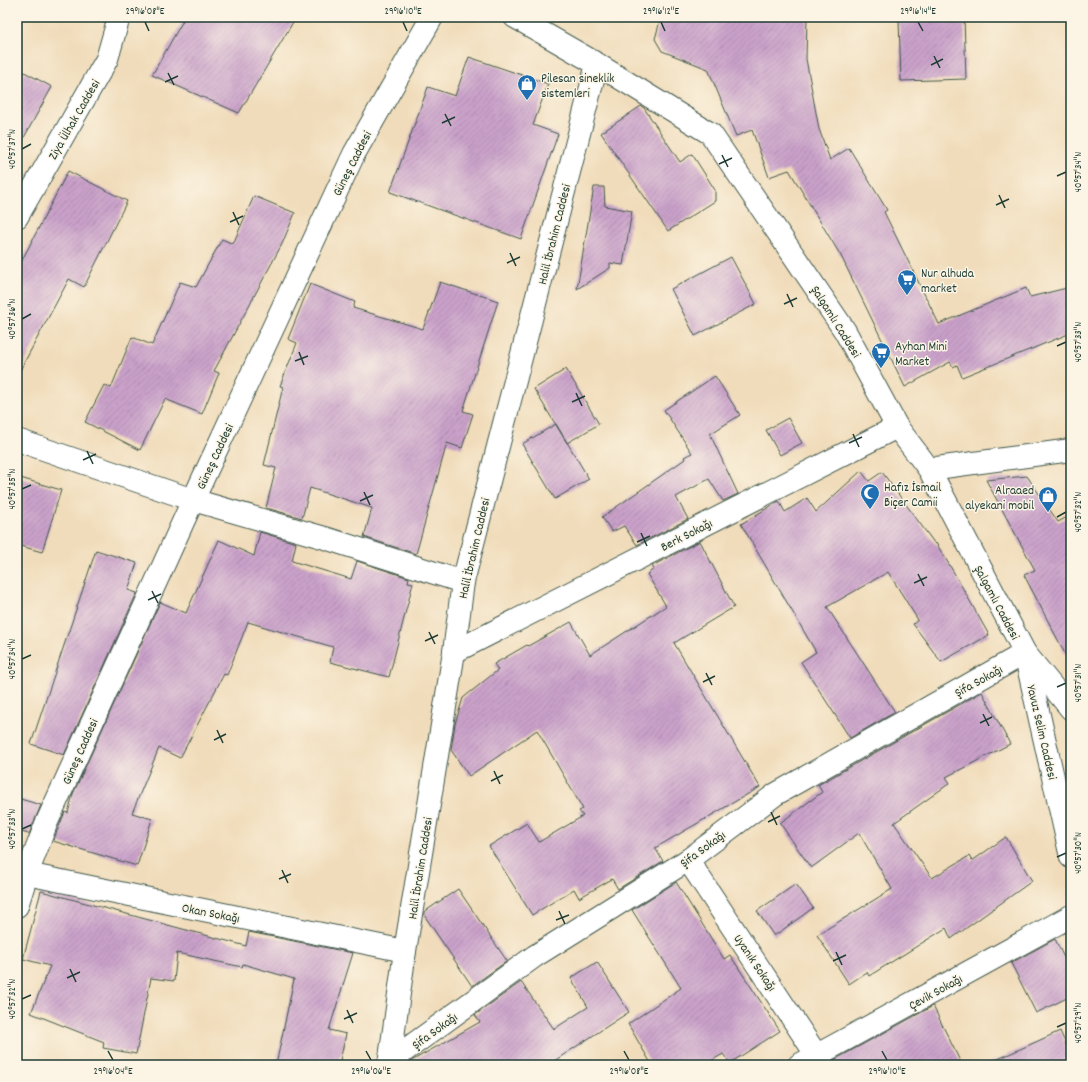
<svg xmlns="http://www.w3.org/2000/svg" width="1088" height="1082" font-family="Dekko,sans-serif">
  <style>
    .building { fill: url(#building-hatch) }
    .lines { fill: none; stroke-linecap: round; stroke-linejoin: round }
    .minor-casing { stroke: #3e5548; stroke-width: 24 }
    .tertiary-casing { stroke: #3e5548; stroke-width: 24 }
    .minor { stroke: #fff; stroke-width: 22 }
    .tertiary { stroke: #fff; stroke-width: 22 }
    .ticks { fill: none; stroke: #1f3d34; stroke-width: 1.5 }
    .labels { text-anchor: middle; stroke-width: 3; stroke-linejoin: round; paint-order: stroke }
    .poi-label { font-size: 13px; fill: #1f3d34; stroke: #fcf5e5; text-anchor: start }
    .street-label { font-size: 13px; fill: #1f3d34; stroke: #fcf5e5 }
    .neatline { fill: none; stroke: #1f3d34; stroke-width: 1.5 }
    .ticks-label { font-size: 10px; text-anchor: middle; fill: #1f3d34 }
  </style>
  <defs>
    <pattern id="building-hatch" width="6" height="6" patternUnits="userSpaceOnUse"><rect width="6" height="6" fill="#caa1ca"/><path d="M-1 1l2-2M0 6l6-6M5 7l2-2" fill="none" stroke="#a384a5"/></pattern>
  </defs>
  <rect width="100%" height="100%" fill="#fcf5e5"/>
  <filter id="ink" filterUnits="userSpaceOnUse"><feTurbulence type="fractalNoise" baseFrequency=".025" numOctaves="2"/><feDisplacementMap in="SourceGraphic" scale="8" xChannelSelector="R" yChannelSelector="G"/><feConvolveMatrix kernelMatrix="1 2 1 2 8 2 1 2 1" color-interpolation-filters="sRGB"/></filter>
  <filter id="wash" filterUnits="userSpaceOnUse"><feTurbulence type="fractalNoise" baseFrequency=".012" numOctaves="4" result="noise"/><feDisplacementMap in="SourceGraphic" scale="16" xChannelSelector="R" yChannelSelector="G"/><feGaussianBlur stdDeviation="0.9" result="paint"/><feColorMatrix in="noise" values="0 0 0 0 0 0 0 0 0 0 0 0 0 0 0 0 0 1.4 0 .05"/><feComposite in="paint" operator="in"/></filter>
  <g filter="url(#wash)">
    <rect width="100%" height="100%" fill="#f0dcba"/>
    <g id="blocks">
      <g class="building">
        <path d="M185,17H296L239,113L152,75Z"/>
        <path d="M661,17H807L806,59L819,129L830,160L849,148L887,210L884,212L939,324L1026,288L1030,297L1071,287V333L962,377L957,365L953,367L950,362L905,387L841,256L789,170L769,177L752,130L736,136L708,69L662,51L655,39Z"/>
        <path d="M964,17L966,79L901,81L899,19Z"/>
        <path d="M469,57L548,84L533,125L558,134L521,239L390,192L428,87L455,96Z"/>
        <path d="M17,68L52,87L17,150Z"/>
        <path d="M641,106L644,108L680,162L692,154L715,190V201L668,231L601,133Z"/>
        <path d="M68,171L127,201L84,287L69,279L17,376V270Z"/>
        <path d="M594,187H604L605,206L632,211L623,265L610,263V268L577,289Z"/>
        <path d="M254,196L295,213L282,244L214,371L219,373L202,414L165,399L140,450L85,422L104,385L111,388L132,337L152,345L180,282L196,287L222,239L233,244Z"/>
        <path d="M731,257L756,304L695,336L671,289Z"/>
        <path d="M440,282L498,301L463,411L473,414L462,448L447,443L416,554L364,537L372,508L310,488L302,518L266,508L276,468L264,465L283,387L280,386L297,343L288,339L310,284L355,302L353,308L423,329Z"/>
        <path d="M566,369L599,424L567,443L534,389Z"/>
        <path d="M715,376L740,415L710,434L738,494L723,501L709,479L676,497L688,519L637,545L624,526L612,532L602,517L685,459L684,457L692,453L664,410Z"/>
        <path d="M788,418L802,443L780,455L766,430Z"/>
        <path d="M556,424L589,479L555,499L522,444Z"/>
        <path d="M861,471L869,481L882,472L935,544L936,543L953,571L989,635L941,662L913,624L918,620L888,572L827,607L895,712L850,738L801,662L816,652L741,524L779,501L785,512L807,498L816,512Z"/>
        <path d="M1027,476L1058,522L1071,515V665L1024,575L1035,570L986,480Z"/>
        <path d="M17,477L61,490L42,552L17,545Z"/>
        <path d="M260,532L296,543L292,561L351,579L357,561L409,578L408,582L413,583L389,677L330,662L333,647L248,622L227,675L224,674L180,758L159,748L132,813L152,819L137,866L53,841L65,812L68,813L73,794L160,602L186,613L219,540L254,556Z"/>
        <path d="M700,541L734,607L674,643L760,787L655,848L663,861L618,889L612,879L579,898L574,889L532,915L489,846L527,823L539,842L583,816L579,811L583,809L537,730L469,776L451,750L455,724L463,698L498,670L494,664L527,645L528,646L571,622L590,655L666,606L647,574L654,569L652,566Z"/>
        <path d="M96,550L137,563L128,590L137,593L64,755L31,744Z"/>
        <path d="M982,692L1010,744L946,777L950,783L894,823L932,878L969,856L972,861L1006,837L1032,881L951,939L946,928L869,976L867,972L849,984L817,935L892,889L859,833L811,868L780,823L822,792L818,785Z"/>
        <path d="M17,798L41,805L29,834L17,831Z"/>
        <path d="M676,882L724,959L730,955L780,1031L730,1063L723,1054L704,1065H652L628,1024L681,988L632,910Z"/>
        <path d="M796,884L813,908L774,936L757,911Z"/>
        <path d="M458,889L507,961L472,986L424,915V912Z"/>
        <path d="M41,891L246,946L249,932L353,953L329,1030L346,1034L339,1065H276L294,979L243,964L242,967L177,953L174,981L151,978L136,1054L103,1048L104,1042L31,1013L50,966L23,959Z"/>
        <path d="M1055,939L1071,972V996L1036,1013L1011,963Z"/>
        <path d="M597,962L629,1012L548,1065H406L415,1059L480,1022L475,1015L521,982L554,1029L588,1007L571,978Z"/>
        <path d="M933,1006L962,1065H835L834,1060Z"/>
        <path d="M1060,1031L1071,1056V1065H985Z"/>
      </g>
    </g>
  </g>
  <g filter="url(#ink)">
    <use href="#blocks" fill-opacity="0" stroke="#3e5548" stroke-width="1"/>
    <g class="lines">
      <defs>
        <g id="minor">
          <path d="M17,440L193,500L325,538L463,582"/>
          <path d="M929,469L1071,450"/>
          <path d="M454,652L897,427"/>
          <path d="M688,860L823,1065"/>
          <path d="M17,872L405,951"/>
          <path d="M17,906L27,874L46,824L193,500L354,154L432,17"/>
          <path d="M389,1062L535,956L688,860L776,794L1025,653L1071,857"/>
          <path d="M389,1065L405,951L454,652L463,582L597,64"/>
          <path d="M799,1065L1071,916"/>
        </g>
        <g id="tertiary">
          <path d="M515,17L597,64L711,134L845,331L897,427L929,469L1025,653L1071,709"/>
          <path d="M17,217L107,59L119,17"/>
        </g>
      </defs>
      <use href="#minor" class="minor-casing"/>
      <use href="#tertiary" class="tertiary-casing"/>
      <use href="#minor" class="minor"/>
      <use href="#tertiary" class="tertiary"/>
    </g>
  </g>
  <path class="ticks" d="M145,22L149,31M403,22L407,31M661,22L665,31M918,22L923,31M934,56L940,68M931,65L943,59M168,73L174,85M165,82L178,76M445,114L451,126M442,123L455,117M22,149L31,144M722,155L728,167M719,164L732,158M1057,176L1066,172M999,195L1005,208M996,205L1009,199M233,212L239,225M230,222L243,216M510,253L516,266M507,263L520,257M787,294L793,307M784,304L797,298M22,319L31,314M1057,346L1066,342M299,352L304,365M295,361L308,356M576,393L582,406M572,402L585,396M853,434L859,447M849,443L862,437M87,451L93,464M83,460L96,454M22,489L31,485M364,492L370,505M360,501L373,495M1057,517L1066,512M641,533L647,546M637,542L650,536M918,574L924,586M914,583L927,577M152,591L158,603M148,600L161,594M429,632L435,644M425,641L438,635M22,659L31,655M706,673L712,685M703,682L715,676M1057,687L1066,683M983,714L989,726M980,723L992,717M217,730L223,743M214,740L226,734M494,771L500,784M491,781L503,775M771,812L777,825M768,822L780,816M22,829L31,825M1057,857L1066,853M282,870L288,883M279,879L291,874M559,911L565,924M556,920L569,915M836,952L842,965M833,961L846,955M70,969L76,982M67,978L80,972M22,999L31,995M347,1010L353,1023M344,1019L357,1013M1057,1027L1066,1023M108,1051L113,1060M366,1051L371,1060M624,1051L629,1060M882,1051L887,1060"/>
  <defs>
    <symbol id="shop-pin" viewBox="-11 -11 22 30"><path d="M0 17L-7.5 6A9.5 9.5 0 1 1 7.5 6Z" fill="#1f6fb2" stroke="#fcf5e5"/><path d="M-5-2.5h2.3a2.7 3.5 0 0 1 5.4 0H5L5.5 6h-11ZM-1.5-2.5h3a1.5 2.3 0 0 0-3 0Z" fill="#fff"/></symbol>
    <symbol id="supermarket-pin" viewBox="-11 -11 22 30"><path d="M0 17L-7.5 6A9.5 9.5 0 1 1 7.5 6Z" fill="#1f6fb2" stroke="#fcf5e5"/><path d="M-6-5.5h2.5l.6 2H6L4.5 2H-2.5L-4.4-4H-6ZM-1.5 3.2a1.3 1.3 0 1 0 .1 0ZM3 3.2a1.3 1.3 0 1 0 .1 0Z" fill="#fff"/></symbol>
    <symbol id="mosque-pin" viewBox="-11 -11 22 30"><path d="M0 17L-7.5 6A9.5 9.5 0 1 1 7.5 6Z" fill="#1f6fb2" stroke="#fcf5e5"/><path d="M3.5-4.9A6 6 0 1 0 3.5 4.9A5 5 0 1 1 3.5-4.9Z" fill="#fff"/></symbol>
  </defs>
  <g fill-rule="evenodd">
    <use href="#shop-pin" x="516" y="73" width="22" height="30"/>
    <use href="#supermarket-pin" x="896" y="268" width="22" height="30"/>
    <use href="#supermarket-pin" x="870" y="341" width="22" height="30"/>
    <use href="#mosque-pin" x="859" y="482" width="22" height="30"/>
    <use href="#shop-pin" x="1037" y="485" width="22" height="30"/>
  </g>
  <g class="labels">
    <g class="poi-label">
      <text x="541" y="82">Pilesan sineklik<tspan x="541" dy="15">sistemleri</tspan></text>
      <text x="921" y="277">Nur alhuda<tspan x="921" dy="15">market</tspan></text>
      <text x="895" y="350">Ayhan Mini<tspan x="895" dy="15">Market</tspan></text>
      <text x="884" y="491">Hafız İsmail<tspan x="884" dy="15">Biçer Camii</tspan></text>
      <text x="1034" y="494" text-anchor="end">Alraaed<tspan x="1034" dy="15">alyekani mobil</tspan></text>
    </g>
    <g class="street-label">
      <text transform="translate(73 119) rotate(-60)" y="5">Ziya Ülhak Caddesi</text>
      <text transform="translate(351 163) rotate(-63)" y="5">Güneş Caddesi</text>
      <text transform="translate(553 234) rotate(-76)" y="5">Halil İbrahim Caddesi</text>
      <text transform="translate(837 321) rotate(58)" y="5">Şalgamlı Caddesi</text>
      <text transform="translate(214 456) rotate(-65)" y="5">Güneş Caddesi</text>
      <text transform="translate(686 534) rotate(-27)" y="5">Berk Sokağı</text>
      <text transform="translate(473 548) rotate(-77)" y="5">Halil İbrahim Caddesi</text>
      <text transform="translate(998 602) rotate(62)" y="5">Şalgamlı Caddesi</text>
      <text transform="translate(978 680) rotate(-29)" y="5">Şifa Sokağı</text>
      <text transform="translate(1043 732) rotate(77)" y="5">Yavuz Selim Caddesi</text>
      <text transform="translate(79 751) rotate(-66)" y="5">Güneş Caddesi</text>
      <text transform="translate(702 848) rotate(-36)" y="5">Şifa Sokağı</text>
      <text transform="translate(419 868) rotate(-81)" y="5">Halil İbrahim Caddesi</text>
      <text transform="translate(211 912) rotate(11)" y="5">Okan Sokağı</text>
      <text transform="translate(756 962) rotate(56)" y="5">Uyanık Sokağı</text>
      <text transform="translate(935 991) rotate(-29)" y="5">Çevik Sokağı</text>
      <text transform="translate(434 1030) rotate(-36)" y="5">Şifa Sokağı</text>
    </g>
  </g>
  <rect width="1088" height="1082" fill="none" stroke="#fcf5e5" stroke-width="44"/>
  <rect x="22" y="22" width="1044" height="1038" class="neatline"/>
  <g class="ticks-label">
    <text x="145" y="14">29°16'08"E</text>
    <text x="403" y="14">29°16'10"E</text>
    <text x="661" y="14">29°16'12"E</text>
    <text x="918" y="14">29°16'14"E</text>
    <text transform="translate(11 149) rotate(-90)" y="4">40°57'37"N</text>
    <text transform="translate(1077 172) rotate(-90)" y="4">40°57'34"N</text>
    <text transform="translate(11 319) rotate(-90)" y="4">40°57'36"N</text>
    <text transform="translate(1077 342) rotate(-90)" y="4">40°57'33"N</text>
    <text transform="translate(11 489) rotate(-90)" y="4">40°57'35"N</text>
    <text transform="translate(1077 512) rotate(-90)" y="4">40°57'32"N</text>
    <text transform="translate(11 659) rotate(-90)" y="4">40°57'34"N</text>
    <text transform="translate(1077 683) rotate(-90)" y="4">40°57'31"N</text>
    <text transform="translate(11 829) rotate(-90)" y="4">40°57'33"N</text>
    <text transform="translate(1077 853) rotate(-90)" y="4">40°57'30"N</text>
    <text transform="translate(11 999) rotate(-90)" y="4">40°57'32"N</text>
    <text transform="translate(1077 1023) rotate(-90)" y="4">40°57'29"N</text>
    <text x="113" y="1074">29°16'04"E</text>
    <text x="371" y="1074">29°16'06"E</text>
    <text x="629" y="1074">29°16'08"E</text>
    <text x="887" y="1074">29°16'10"E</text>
  </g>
</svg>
